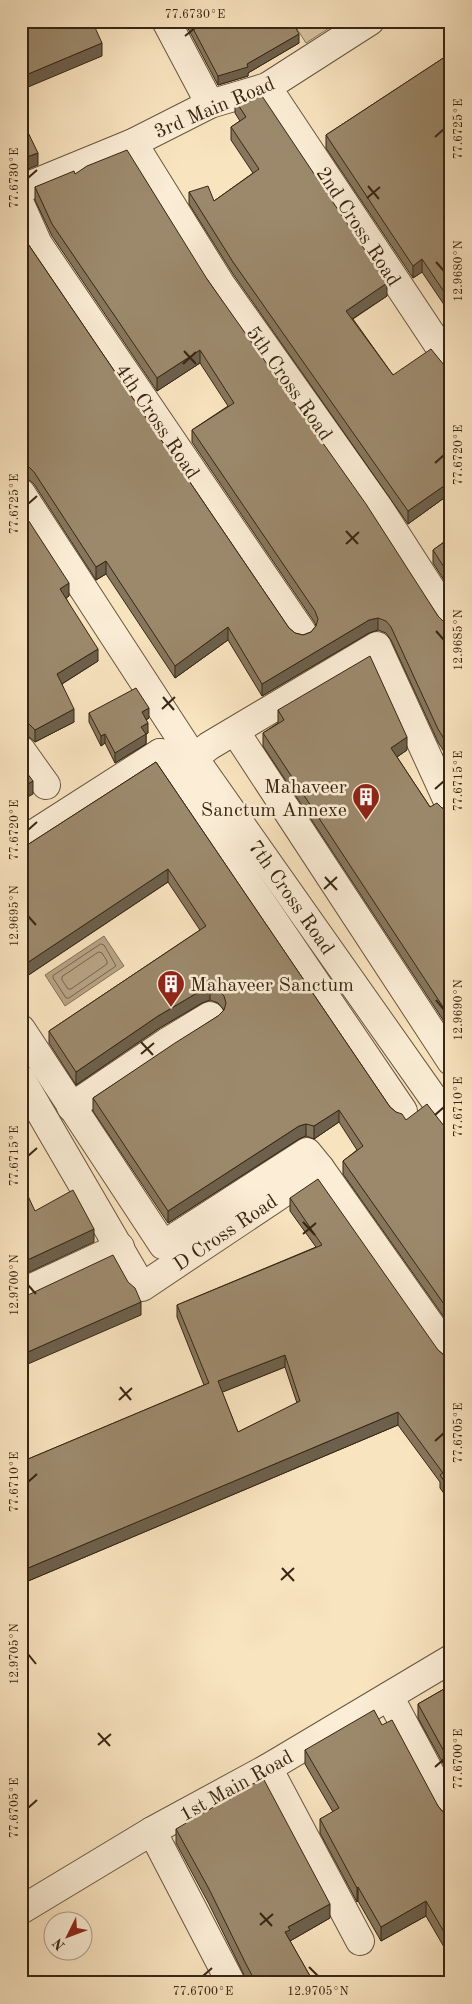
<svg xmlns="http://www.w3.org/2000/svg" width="472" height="2004" font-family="'Old Standard TT',serif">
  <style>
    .green { fill: #d8c4a2; stroke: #88755a }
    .water { fill: #b7a385; stroke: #847157 }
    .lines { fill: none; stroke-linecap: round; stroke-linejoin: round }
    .shore { stroke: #78644c; stroke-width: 1 }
    .minor-casing { stroke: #68563e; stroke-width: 30 }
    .tertiary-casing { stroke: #68563e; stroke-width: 30 }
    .minor { stroke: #fbedd6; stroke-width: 28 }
    .tertiary { stroke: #fbedd6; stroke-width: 28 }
    .wall { fill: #86765d; stroke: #382612; fill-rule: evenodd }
    .shaded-wall { fill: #6d604c; stroke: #382612 }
    .building { fill: #9c896c; stroke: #382612; fill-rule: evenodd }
    .ticks { fill: none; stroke: #382612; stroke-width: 2 }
    .labels { text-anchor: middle; stroke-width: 5; stroke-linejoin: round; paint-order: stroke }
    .street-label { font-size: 20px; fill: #382612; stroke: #fbedd6 }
    .poi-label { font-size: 20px; fill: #382612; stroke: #fbedd6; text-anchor: end }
    .neatline { fill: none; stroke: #382612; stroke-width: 2 }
    .ticks-label { font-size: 12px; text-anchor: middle; fill: #382612 }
  </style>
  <rect width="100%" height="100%" fill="#f9e4c0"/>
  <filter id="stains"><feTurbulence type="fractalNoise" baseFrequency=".004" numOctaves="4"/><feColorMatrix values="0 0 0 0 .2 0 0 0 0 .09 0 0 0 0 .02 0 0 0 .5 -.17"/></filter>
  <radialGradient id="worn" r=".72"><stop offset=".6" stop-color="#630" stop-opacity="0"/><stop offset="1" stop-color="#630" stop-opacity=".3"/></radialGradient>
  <path class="green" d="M292,21H340L306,43Z"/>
  <path class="water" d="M104,936L124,966L65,1006L45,975Z"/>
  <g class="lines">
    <g class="shore">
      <path d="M101,944L104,945L116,966L69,998H66L53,978V976Z"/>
      <path d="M99,952L102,953L107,961V964L71,989H68L62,980V977Z"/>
    </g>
    <defs>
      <g id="minor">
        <path d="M166,21L210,104"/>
        <path d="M267,87L451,364"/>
        <path d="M133,143L220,283L379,508L451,620"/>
        <path d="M21,189L133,143L210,104L267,87L370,21"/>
        <path d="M21,206L38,244L302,632"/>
        <path d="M21,493L189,751L451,1123"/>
        <path d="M235,731L451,1061"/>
        <path d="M21,750L46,785"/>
        <path d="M160,753L403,1111"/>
        <path d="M194,758L209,746L377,646L451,808"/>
        <path d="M21,842L160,753L177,758"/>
        <path d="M21,1029L163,1245L307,1152L320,1168"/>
        <path d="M21,1079L142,1287L320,1168L451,1354"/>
        <path d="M71,1107L167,1042L210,1016"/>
        <path d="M21,1293L120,1247"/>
        <path d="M389,1696L451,1812"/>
        <path d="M268,1768L360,1941"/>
        <path d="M152,1831L231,1983"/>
      </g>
      <path id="tertiary" d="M21,1910L152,1831L268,1768L451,1659"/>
    </defs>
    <use href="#minor" class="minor-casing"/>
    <use href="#tertiary" class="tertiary-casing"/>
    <use href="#minor" class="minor"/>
    <use href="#tertiary" class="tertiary"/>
  </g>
  <g class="wall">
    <path d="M184,21H292L299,43L248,73V76L218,85Z"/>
    <path d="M451,53V315L422,272L413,278L326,148V135Z"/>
    <path d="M235,100L387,296L353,319L393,375L444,365L451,367V493L408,524L233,274L189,204V192L214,201L253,173L231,140V127L240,121L235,113Z"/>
    <path d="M75,174L207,279L438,616L443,621L451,623V763L438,742L391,640L386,633L378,630L369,633L262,696L228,640L175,678L106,574L96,580L34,484L28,479L21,478V232L24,238L289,628L295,633L303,635L311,632L316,626L315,623L192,442V430L228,406L200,363L157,391L52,236L35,200V187Z"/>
    <path d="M21,509L69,596L66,598L98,661L62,684L74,722L35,742L28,736L21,735Z"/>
    <path d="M451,537V591L433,563V550Z"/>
    <path d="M278,710L407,750L397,757L430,807L442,808L451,811V1032L263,746V733L278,723Z"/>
    <path d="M89,713L149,718L146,720L148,733L146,734V744L115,763L105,743L101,746L89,722Z"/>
    <path d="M156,762L390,1107L406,1120L451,1135V1327L343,1174V1161L357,1150L339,1122L314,1139L306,1136L299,1139L168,1223L93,1111V1098L218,1016L224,1010L218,1003L210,1000L202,1003L158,1029L76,1085L49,1043V1031L200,930L168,882L21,980V849Z"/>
    <path d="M290,1198L438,1350L445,1356L451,1357V1503L440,1488V1482L398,1425L21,1584V1462L204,1385L177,1317V1305L316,1247L290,1211ZM285,1367L297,1403L238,1432L222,1392Z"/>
    <path d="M451,1685V1778L418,1718V1704Z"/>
    <path d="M382,1725L438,1806L442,1811L451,1813V1959L426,1916L381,1941L358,1901L357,1902L320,1833V1819L333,1812L305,1764V1750Z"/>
    <path d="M176,1829L330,1918L290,1941L314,1983H248L209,1904L176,1843Z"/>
  </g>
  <g class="shaded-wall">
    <path d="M299,34V43L248,73V76L218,85V76L247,64Z"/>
    <path d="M102,43V56L21,90V77Z"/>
    <path d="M38,153V165L21,172V159Z"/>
    <path d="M422,259V272L413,278V266Z"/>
    <path d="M387,283V296L346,323V311Z"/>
    <path d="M200,350V363L157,391V378Z"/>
    <path d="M451,481V493L408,524V511Z"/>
    <path d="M106,561V574L96,580V567Z"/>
    <path d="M69,583V596L60,602V589Z"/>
    <path d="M378,618V630L369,633L262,696V684L369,620Z"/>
    <path d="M228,627V640L175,678V666Z"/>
    <path d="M98,649V661L57,687V674Z"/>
    <path d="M149,708V718L142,722V712Z"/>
    <path d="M74,709V722L35,742V730Z"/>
    <path d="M148,723V733L146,734V744L115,763V753L141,727Z"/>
    <path d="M105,734V743L101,746V736Z"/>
    <path d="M407,737V750L391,761V748Z"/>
    <path d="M33,781V794L21,801V788Z"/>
    <path d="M168,869V882L21,980V967Z"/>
    <path d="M210,988V1000L202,1003L158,1029L76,1085V1072L158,1016L202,990Z"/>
    <path d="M339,1110V1122L314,1139V1126Z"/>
    <path d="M306,1124V1136L299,1139L168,1223V1211L299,1126Z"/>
    <path d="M94,1229V1242L21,1276V1263Z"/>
    <path d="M141,1302V1315L21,1367V1355Z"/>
    <path d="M285,1355V1367L218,1394V1381Z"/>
    <path d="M398,1412V1425L21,1584V1571Z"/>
    <path d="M358,1887V1901L357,1902V1888Z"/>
    <path d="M426,1901V1916L381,1941V1927Z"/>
    <path d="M330,1904V1918L290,1941L285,1932L288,1927Z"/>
  </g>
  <g class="building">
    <path d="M21,21H92L102,43L21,77Z"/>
    <path d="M189,21H292L299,34L247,64L248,67L218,76Z"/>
    <path d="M451,53V302L422,259L413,266L326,135Z"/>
    <path d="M260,93L387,283L346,311L393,375L431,349L444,365L451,367V481L408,511L233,262L189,192L208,186L214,201L259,169L231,127L246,117L235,100Z"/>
    <path d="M21,118L38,153L21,159Z"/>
    <path d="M127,150L207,279L366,504L438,616L443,621L451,623V750L438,729L391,627L386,621L378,618L369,620L262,684L228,627L175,666L106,561L96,567L34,472L28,466L21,465V232L24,238L289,628L295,633L303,635L311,632L316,626L318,619L315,611L192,430L234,403L200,350L157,378L52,224L35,187L74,171L75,174L87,166Z"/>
    <path d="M21,509L69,583L60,589L98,649L57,674L74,709L35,730L28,723L21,722Z"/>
    <path d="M451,537V578L433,550Z"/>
    <path d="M370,656L407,737L391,748L430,807L437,803L442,808L451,811V1019L263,733L284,720L278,710Z"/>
    <path d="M136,688L149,708L142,712L148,723L141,727L146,734L115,753L105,734L101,736L89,713Z"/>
    <path d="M156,762L390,1107L396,1112L402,1114L406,1120L427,1104L451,1135V1314L343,1161L363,1146L339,1110L314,1126L306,1124L299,1126L168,1211L93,1098L175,1043L218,1016L224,1010L226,1003L224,996L218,990L210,988L202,990L158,1016L76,1072L49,1031L206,926L168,869L21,967V849Z"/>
    <path d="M21,765L33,781L21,788Z"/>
    <path d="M318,1179L438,1350L445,1356L451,1357V1491L440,1475L443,1473L398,1412L21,1571V1462L209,1383L177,1305L322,1245L290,1198ZM285,1355L300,1401L238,1432L218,1381Z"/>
    <path d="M21,1181L35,1211L73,1190L94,1229L21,1263Z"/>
    <path d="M113,1255L128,1282L135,1288L141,1302L21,1355V1296L28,1295Z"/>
    <path d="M451,1685V1764L418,1704Z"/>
    <path d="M374,1710L382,1725L392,1720L438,1806L442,1811L451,1813V1944L426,1901L381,1927L358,1887L357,1888L320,1819L339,1808L305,1750Z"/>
    <path d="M263,1778L330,1904L288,1927L290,1930L285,1932L314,1983H256L246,1964L209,1889L176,1829Z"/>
    <path d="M105,1975L112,1983H96Z"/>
  </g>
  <path class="ticks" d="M185,36L195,28M435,137L444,129M28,178L37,170M368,186L379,199M367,198L380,187M436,262L444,271M184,351L196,364M183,364L196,352M435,463L444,455M28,504L37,496M346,531L358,544M346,544L359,532M436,631L444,640M163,697L174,710M162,709L175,697M435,789L444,781M28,830L37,822M325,877L337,890M324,889L337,877M28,916L36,925M436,1000L444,1010M141,1042L153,1055M141,1054L154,1043M435,1115L444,1107M28,1156L37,1148M303,1222L315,1235M303,1234L316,1223M28,1285L36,1294M120,1387L131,1400M119,1400L132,1388M435,1441L444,1433M28,1482L37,1474M282,1568L294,1581M281,1580L294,1568M28,1654L36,1664M98,1733L110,1746M98,1745L111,1734M435,1767L444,1759M28,1808L37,1800M260,1913L272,1926M260,1925L273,1914M309,1967L318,1976M203,1976L212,1968"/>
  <defs>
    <symbol id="building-pin" viewBox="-11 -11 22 30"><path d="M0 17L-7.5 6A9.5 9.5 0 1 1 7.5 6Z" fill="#8f2418" stroke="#fbedd6"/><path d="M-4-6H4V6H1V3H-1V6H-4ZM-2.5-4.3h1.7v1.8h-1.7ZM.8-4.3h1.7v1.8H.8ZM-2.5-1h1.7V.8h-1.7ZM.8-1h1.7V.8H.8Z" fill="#fff"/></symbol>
  </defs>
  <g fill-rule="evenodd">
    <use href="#building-pin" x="350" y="781" width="32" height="43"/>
    <use href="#building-pin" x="155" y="968" width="32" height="43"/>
  </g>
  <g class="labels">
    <g class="street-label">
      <text transform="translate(214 107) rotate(-23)" y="7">3rd Main Road</text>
      <text transform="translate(359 226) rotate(57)" y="7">2nd Cross Road</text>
      <text transform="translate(290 383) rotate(55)" y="7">5th Cross Road</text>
      <text transform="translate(158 421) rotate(56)" y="7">4th Cross Road</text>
      <text transform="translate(292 897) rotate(55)" y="7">7th Cross Road</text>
      <text transform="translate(225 1232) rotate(-34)" y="7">D Cross Road</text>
      <text transform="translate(236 1785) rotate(-29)" y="7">1st Main Road</text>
    </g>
    <g class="poi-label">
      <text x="347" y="793">Mahaveer<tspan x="347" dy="23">Sanctum Annexe</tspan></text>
      <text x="190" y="991" text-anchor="start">Mahaveer Sanctum</text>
    </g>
  </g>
  <rect width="472" height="2004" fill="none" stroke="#f9e4c0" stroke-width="55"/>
  <g transform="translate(68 1936) rotate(228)"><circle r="24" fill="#fbedd6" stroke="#ad9d88"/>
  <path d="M0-4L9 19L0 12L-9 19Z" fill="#8f2418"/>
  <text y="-8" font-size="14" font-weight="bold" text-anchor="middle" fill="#382612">N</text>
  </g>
  <rect x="28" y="28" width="416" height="1948" class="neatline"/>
  <g class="ticks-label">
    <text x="195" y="18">77.6730°E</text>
    <text transform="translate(458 129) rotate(-90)" y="4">77.6725°E</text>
    <text transform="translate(14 178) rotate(-90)" y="4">77.6730°E</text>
    <text transform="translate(458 271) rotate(-90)" y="4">12.9680°N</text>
    <text transform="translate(458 455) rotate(-90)" y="4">77.6720°E</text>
    <text transform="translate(14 504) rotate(-90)" y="4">77.6725°E</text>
    <text transform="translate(458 640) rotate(-90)" y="4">12.9685°N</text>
    <text transform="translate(458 781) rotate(-90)" y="4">77.6715°E</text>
    <text transform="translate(14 830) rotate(-90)" y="4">77.6720°E</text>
    <text transform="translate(14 916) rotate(-90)" y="4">12.9695°N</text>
    <text transform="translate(458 1010) rotate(-90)" y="4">12.9690°N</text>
    <text transform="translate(458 1107) rotate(-90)" y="4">77.6710°E</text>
    <text transform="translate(14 1156) rotate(-90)" y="4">77.6715°E</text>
    <text transform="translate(14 1285) rotate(-90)" y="4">12.9700°N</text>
    <text transform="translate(458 1433) rotate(-90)" y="4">77.6705°E</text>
    <text transform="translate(14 1482) rotate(-90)" y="4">77.6710°E</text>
    <text transform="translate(14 1654) rotate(-90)" y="4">12.9705°N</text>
    <text transform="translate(458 1759) rotate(-90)" y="4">77.6700°E</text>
    <text transform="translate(14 1808) rotate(-90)" y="4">77.6705°E</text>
    <text x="203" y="1995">77.6700°E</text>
    <text x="318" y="1995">12.9705°N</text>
  </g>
  <rect width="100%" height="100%" filter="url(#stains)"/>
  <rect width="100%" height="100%" fill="url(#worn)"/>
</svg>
